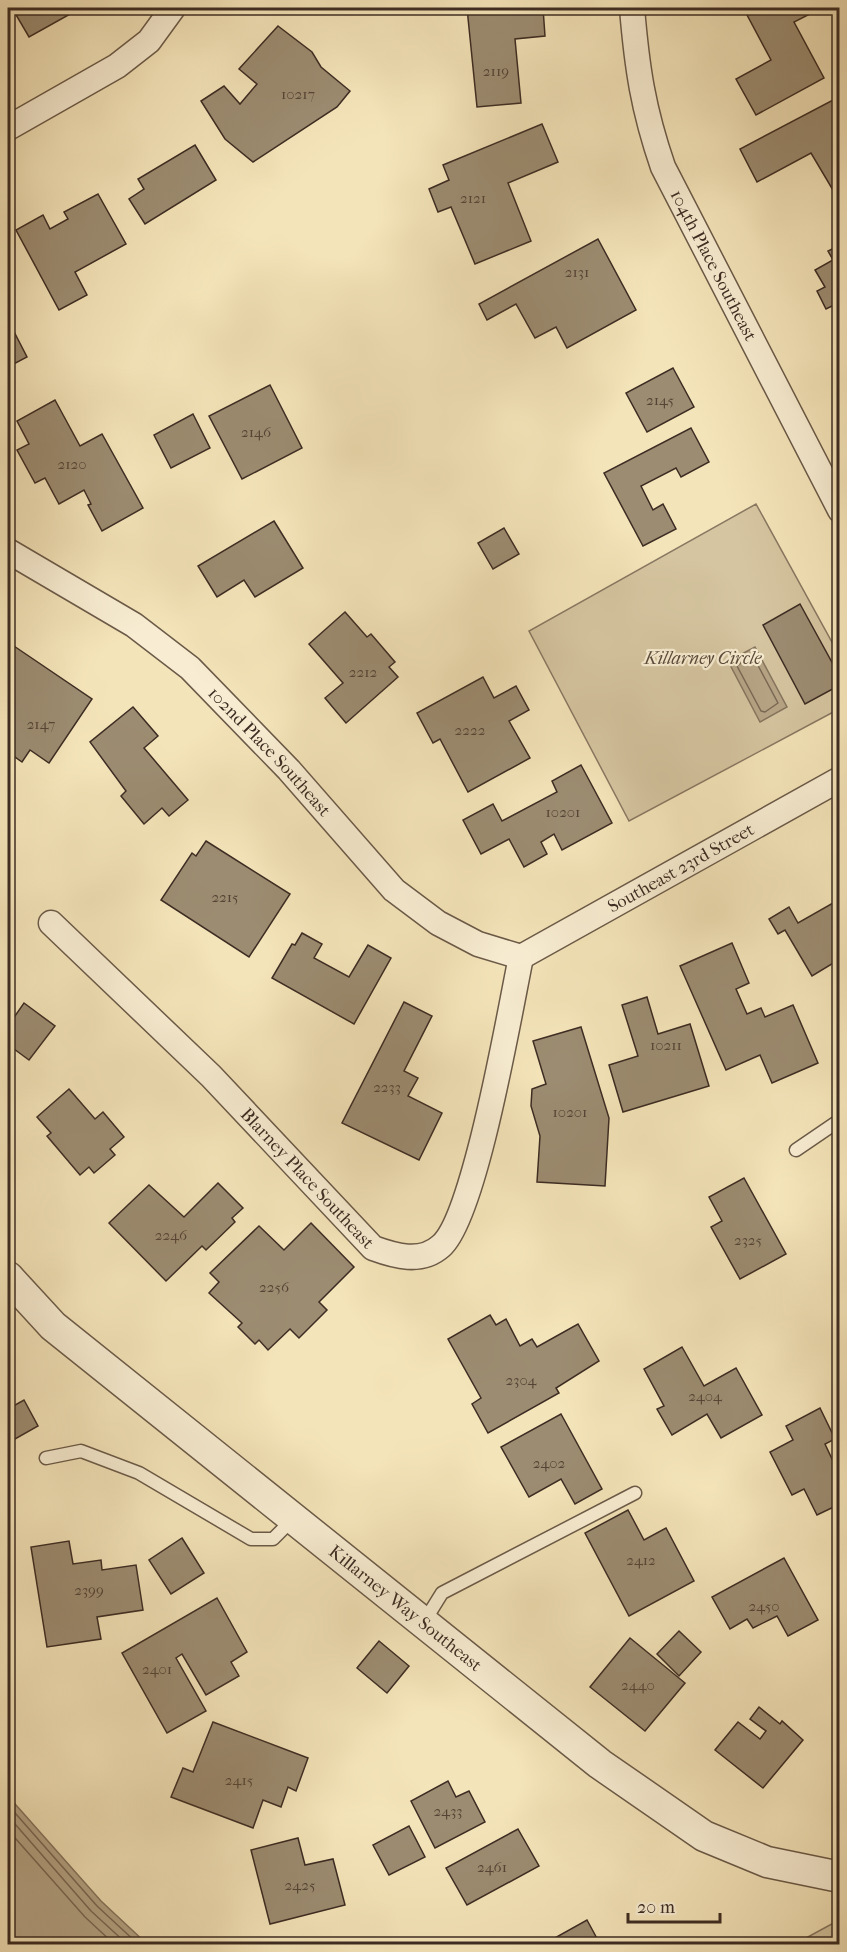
<svg xmlns="http://www.w3.org/2000/svg" width="847" height="1952" font-family="'IM FELL French Canon',serif">
  <style>
    .green { fill: #d5c5a0; stroke: #897862; stroke-width: 1.5 }
    .water { fill: #b6a586; stroke: #86755e; stroke-width: 1.5 }
    .lines { fill: none; stroke-linecap: round; stroke-linejoin: round }
    .shore { stroke: #7a6854; stroke-width: 1.5 }
    .building { fill: #9c8c71; stroke: #3d2c23; stroke-width: 1.5 }
    .service-casing { stroke: #6b5a48; stroke-width: 15 }
    .minor-casing { stroke: #6b5a48; stroke-width: 27 }
    .tertiary-casing { stroke: #6b5a48; stroke-width: 33 }
    .service { stroke: #f8edd2; stroke-width: 12 }
    .minor { stroke: #f8edd2; stroke-width: 24 }
    .tertiary { stroke: #f8edd2; stroke-width: 30 }
    .labels { text-anchor: middle; stroke-width: 4.5; stroke-linejoin: round; paint-order: stroke }
    .number-label { font-size: 15px; fill: #554436 }
    .street-label { font-size: 18px; fill: #3d2c23; stroke: #f8edd2 }
    .park-label { font-size: 18px; font-style: italic; fill: #5b4b3c; stroke: #f8edd2 }
  </style>
  <rect width="100%" height="100%" fill="#f4e4b9"/>
  <filter id="stains"><feTurbulence type="fractalNoise" baseFrequency=".00333" numOctaves="4"/><feColorMatrix values="0 0 0 0 .2 0 0 0 0 .09 0 0 0 0 .02 0 0 0 .5 -.17"/></filter>
  <radialGradient id="worn" r=".72"><stop offset=".6" stop-color="#630" stop-opacity="0"/><stop offset="1" stop-color="#630" stop-opacity=".3"/></radialGradient>
  <g class="green">
    <path d="M756,504L839,655V709L629,821L529,631Z"/>
    <path d="M839,1920V1944H795Z"/>
  </g>
  <g class="water">
    <path d="M755,647L787,707L760,722L728,661Z"/>
    <path d="M8,1796L101,1901L147,1944H8Z"/>
  </g>
  <g class="lines">
    <g class="shore">
      <path d="M750,656L754,658L778,703L765,712L761,711L737,666Z"/>
      <path d="M8,1805L97,1906L138,1944"/>
      <path d="M8,1816L91,1911L127,1944"/>
      <path d="M8,1830L85,1917L114,1944"/>
    </g>
  </g>
  <g class="building">
    <path d="M12,8H81L29,37Z"/>
    <path d="M299,8H315L311,13Z"/>
    <path d="M467,8H543L545,36L515,39L521,103L477,107Z"/>
    <path d="M755,8H807L810,14L794,22L824,78L756,115L736,79L771,60L746,13Z"/>
    <path d="M278,26L312,52L321,67L350,91L337,107L253,162L225,139L201,101L224,86L240,104L257,84L239,69Z"/>
    <path d="M835,99L840,107V202L811,153L757,182L740,149Z"/>
    <path d="M542,124L558,162L508,183L531,241L475,264L451,207L438,212L429,189L449,180L443,165Z"/>
    <path d="M195,145L216,180L145,224L129,199L144,189L138,179Z"/>
    <path d="M98,194L126,244L75,272L87,295L59,310L16,230L43,215L50,229L68,219L64,212Z"/>
    <path d="M598,239L636,310L567,348L556,327L535,338L516,304L487,320L479,304Z"/>
    <path d="M840,245V315L834,305L826,309L817,291L825,287L815,270L833,260L828,251Z"/>
    <path d="M8,320L27,357L8,367Z"/>
    <path d="M673,368L694,407L647,432L626,393Z"/>
    <path d="M270,385L302,448L242,479L209,416Z"/>
    <path d="M55,400L80,446L102,434L143,508L102,531L88,505L91,504L84,490L59,504L45,478L35,483L17,450L29,444L17,421Z"/>
    <path d="M193,414L210,448L171,468L154,435Z"/>
    <path d="M691,428L709,462L681,477L676,468L641,486L653,510L663,504L676,529L643,546L604,473Z"/>
    <path d="M274,521L303,568L255,597L244,580L217,597L198,566Z"/>
    <path d="M504,528L519,554L493,569L478,543Z"/>
    <path d="M800,604L840,677V685L805,704L763,625Z"/>
    <path d="M345,612L367,637L371,634L395,662L389,667L398,677L346,723L325,698L343,683L309,644Z"/>
    <path d="M8,642L92,699L49,763L30,750L22,762L8,752Z"/>
    <path d="M483,677L494,698L516,686L529,710L509,721L530,758L468,792L440,739L433,743L417,713Z"/>
    <path d="M133,707L158,736L144,748L188,800L169,816L162,808L144,824L121,796L126,791L90,742Z"/>
    <path d="M581,765L612,823L562,850L554,834L541,842L547,854L524,867L509,839L481,854L463,820L493,804L502,821L557,792L552,781Z"/>
    <path d="M206,841L290,894L249,957L161,900L192,853L196,856Z"/>
    <path d="M840,899V959L812,976L785,930L778,934L769,919L789,907L798,923Z"/>
    <path d="M302,933L322,944L314,958L349,977L368,945L391,958L354,1024L272,978L292,944L295,945Z"/>
    <path d="M732,943L749,983L736,989L747,1014L761,1008L765,1017L793,1005L818,1063L772,1083L760,1055L726,1070L680,966Z"/>
    <path d="M647,997L658,1034L690,1024L709,1086L623,1112L609,1065L638,1056L622,1005Z"/>
    <path d="M404,1002L432,1016L404,1071L418,1078L408,1096L442,1113L419,1160L342,1123Z"/>
    <path d="M24,1003L55,1026L29,1060L14,1049L8,1057V1026Z"/>
    <path d="M581,1027L609,1118L605,1186L537,1182L540,1136L531,1106L532,1089L546,1084L533,1041Z"/>
    <path d="M69,1089L95,1119L103,1112L124,1137L110,1149L115,1155L94,1173L89,1167L80,1175L47,1136L51,1133L37,1117Z"/>
    <path d="M744,1178L786,1254L740,1279L711,1227L722,1221L709,1197Z"/>
    <path d="M218,1183L243,1208L232,1218L235,1222L206,1250L202,1246L166,1281L109,1223L149,1185L184,1217Z"/>
    <path d="M311,1223L354,1267L319,1302L327,1310L299,1338L290,1329L268,1350L259,1340L255,1344L238,1327L242,1323L209,1293L219,1282L210,1273L259,1226L284,1250Z"/>
    <path d="M490,1315L496,1325L506,1319L520,1346L532,1339L537,1347L578,1324L599,1361L556,1388L559,1393L488,1433L472,1404L481,1398L448,1339Z"/>
    <path d="M682,1347L704,1386L736,1368L762,1415L721,1438L707,1414L672,1435L657,1409L664,1406L644,1369Z"/>
    <path d="M24,1400L38,1426L8,1443V1409Z"/>
    <path d="M820,1408L835,1439L825,1444L833,1461L840,1458V1504L817,1515L804,1489L792,1495L770,1452L793,1440L786,1426Z"/>
    <path d="M561,1414L602,1489L575,1504L561,1479L529,1497L501,1447Z"/>
    <path d="M628,1510L644,1540L666,1528L694,1581L629,1616L585,1533Z"/>
    <path d="M840,1522V1536L834,1525Z"/>
    <path d="M182,1538L204,1573L171,1594L149,1560Z"/>
    <path d="M69,1541L73,1564L101,1560L102,1570L136,1565L143,1610L97,1617L101,1639L47,1647L31,1547Z"/>
    <path d="M784,1558L818,1620L788,1636L777,1616L753,1628L747,1619L730,1629L712,1597Z"/>
    <path d="M217,1598L247,1652L231,1662L239,1676L206,1695L182,1654L176,1658L206,1711L167,1733L122,1653Z"/>
    <path d="M679,1631L701,1652L679,1676L657,1654Z"/>
    <path d="M630,1638L685,1683L645,1731L590,1687Z"/>
    <path d="M379,1641L409,1666L387,1693L357,1668Z"/>
    <path d="M759,1707L780,1724L782,1721L803,1740L763,1788L715,1750L738,1722L760,1739L766,1731L750,1719Z"/>
    <path d="M213,1722L308,1758L296,1791L288,1787L281,1807L263,1800L253,1828L171,1797L183,1768L193,1772Z"/>
    <path d="M448,1781L456,1797L469,1791L485,1822L435,1848L411,1801Z"/>
    <path d="M409,1826L425,1857L389,1875L373,1845Z"/>
    <path d="M518,1829L539,1866L467,1905L446,1868Z"/>
    <path d="M298,1838L305,1865L333,1859L345,1905L270,1924L251,1850Z"/>
    <path d="M587,1920L600,1944H544Z"/>
  </g>
  <g class="lines">
    <defs>
      <g id="service">
        <path d="M796,1150L840,1120"/>
        <path d="M46,1458L81,1451L139,1473L251,1539H273L293,1519"/>
        <path d="M424,1622L442,1593L635,1493"/>
      </g>
      <g id="minor">
        <path id="s1" d="M632,8C637,68 643,109 663,167L840,510"/>
        <path d="M8,128L117,66L149,41L173,8"/>
        <path id="s2" d="M8,551L134,625L190,668L289,770L394,890L438,923L478,944L521,957"/>
        <path id="s3" d="M51,923L211,1076L373,1248C395,1256 421,1264 441,1246C475,1217 510,1010 521,957"/>
        <path id="s4" d="M521,957L840,779"/>
      </g>
      <g id="tertiary">
        <path id="s5" d="M8,1277L53,1326L600,1764L704,1836L767,1862L840,1877"/>
      </g>
    </defs>
    <use href="#service" class="service-casing"/>
    <use href="#minor" class="minor-casing"/>
    <use href="#tertiary" class="tertiary-casing"/>
    <use href="#service" class="service"/>
    <use href="#minor" class="minor"/>
    <use href="#tertiary" class="tertiary"/>
  </g>
  <g class="labels">
    <g class="number-label">
      <text x="496" y="76">2119</text>
      <text x="298" y="99">10217</text>
      <text x="473" y="203">2121</text>
      <text x="577" y="277">2131</text>
      <text x="660" y="405">2145</text>
      <text x="256" y="437">2146</text>
      <text x="72" y="469">2120</text>
      <text x="363" y="677">2212</text>
      <text x="41" y="729">2147</text>
      <text x="470" y="735">2222</text>
      <text x="563" y="817">10201</text>
      <text x="225" y="902">2215</text>
      <text x="666" y="1050">10211</text>
      <text x="387" y="1092">2233</text>
      <text x="570" y="1117">10201</text>
      <text x="171" y="1240">2246</text>
      <text x="748" y="1245">2325</text>
      <text x="274" y="1292">2256</text>
      <text x="521" y="1385">2304</text>
      <text x="705" y="1401">2404</text>
      <text x="549" y="1468">2402</text>
      <text x="641" y="1565">2412</text>
      <text x="89" y="1595">2399</text>
      <text x="764" y="1611">2450</text>
      <text x="157" y="1674">2401</text>
      <text x="638" y="1690">2440</text>
      <text x="239" y="1785">2415</text>
      <text x="448" y="1816">2433</text>
      <text x="492" y="1872">2461</text>
      <text x="300" y="1890">2425</text>
    </g>
    <g class="street-label">
      <text dy="6" stroke="none"><textPath href="#s1" startOffset="273">104th Place Southeast</textPath></text>
      <text dy="6" stroke="none"><textPath href="#s2" startOffset="332">102nd Place Southeast</textPath></text>
      <text dy="6" stroke="none"><textPath href="#s4" startOffset="183">Southeast 23rd Street</textPath></text>
      <text dy="6" stroke="none"><textPath href="#s3" startOffset="362">Blarney Place Southeast</textPath></text>
      <text dy="6" stroke="none"><textPath href="#s5" startOffset="518">Killarney Way Southeast</textPath></text>
    </g>
    <g class="park-label">
      <text x="703" y="664">Killarney Circle</text>
    </g>
  </g>
  <rect width="847" height="1952" fill="none" stroke="#f4e4b9" stroke-width="30"/>
  <rect x="9" y="9" width="829" height="1934" fill="none" stroke="#3d2c23" stroke-width="3"/>
  <rect x="15" y="15" width="817" height="1922" fill="none" stroke="#3d2c23" stroke-width="1.5"/>
  <path d="M628 1913v9h92v-9" fill="none" stroke="#3d2c23" stroke-width="3"/>
  <text x="637" y="1913" font-size="18" fill="#3d2c23" stroke="#f8edd2" stroke-width="4.5" paint-order="stroke">20 m</text>
  <rect width="100%" height="100%" filter="url(#stains)"/>
  <rect width="100%" height="100%" fill="url(#worn)"/>
</svg>
